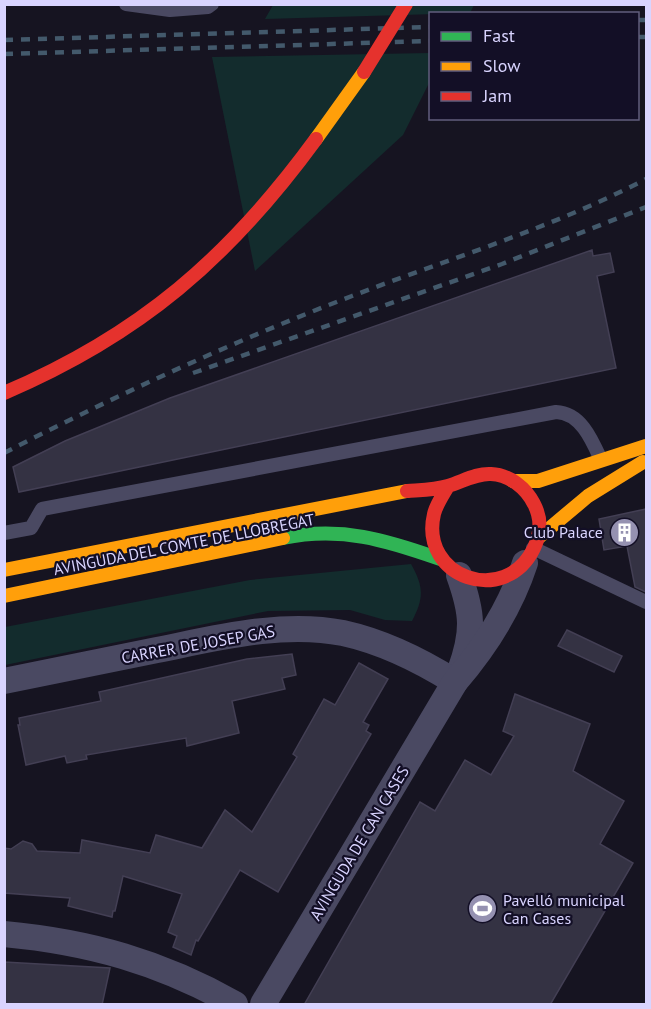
<svg xmlns="http://www.w3.org/2000/svg" width="651" height="1009" font-family="'PT Sans',sans-serif">
  <style>
    .green { fill: #132c2d }
    .building { fill: #343243; stroke: #433f54; stroke-width: 1.5 }
    .lines { fill: none; stroke-linecap: round; stroke-linejoin: round }
    .lane { stroke: #4a4962; stroke-width: 14 }
    .street { stroke: #4a4962; stroke-width: 26 }
    .fast { stroke: #30b455; stroke-width: 14 }
    .slow { stroke: #ff9f0a; stroke-width: 14 }
    .jam { stroke: #e5322d; stroke-width: 14 }
    .rail { stroke: #43596b; stroke-width: 4.5; stroke-dasharray: 9 8; stroke-linecap: butt }
    .jam-bridge { stroke: #e5322d; stroke-width: 14 }
    .labels { text-anchor: middle; stroke-width: 4.5; stroke-linejoin: round; paint-order: stroke }
    .poi-label { font-size: 16px; fill: #d9d4ff; stroke: #130f26; text-anchor: end }
    .street-label { font-size: 16px; fill: #d9d4ff; stroke: #130f26 }
  </style>
  <rect width="100%" height="100%" fill="#161421"/>
  <g class="green">
    <path d="M273,5H474L470,13L265,19Z"/>
    <path d="M430,53V81L403,135L255,271L212,57Z"/>
    <path d="M411,564C424,587 424,598 412,621L385,620L350,610L268,611L5,665V627L250,580Z"/>
  </g>
  <g class="building">
    <path d="M592,250L593,256L610,253L614,272L597,276L616,368L19,492L13,467L65,441L170,398Z"/>
    <path d="M646,509V592L635,587L627,546L604,550L599,519Z"/>
    <path d="M567,630L622,656L614,672L558,646Z"/>
    <path d="M292,654L296,675L282,678L285,689L232,701L239,733L187,746L186,738L86,755L87,759L67,763L65,756L26,765L18,725H20L19,718L101,701L99,692L247,659Z"/>
    <path d="M359,663L388,679L363,722L369,725L366,731L371,734L278,892L240,870L198,941L196,940L191,955L173,947L177,936L168,932L182,894L123,876L115,911H113L112,917L68,906L70,898L4,893V848L11,849L23,841L32,844L37,851L80,853L82,840L150,853L156,835L202,848L225,810L252,832L297,757L293,754L324,699L335,705Z"/>
    <path d="M515,694L590,724L573,771L624,801L600,844L633,863L550,1005H304L420,802L435,811L465,760L491,775L514,736L503,731Z"/>
    <path d="M4,962L110,968L102,1005H4Z"/>
  </g>
  <g class="lines">
    <g class="lane">
      <path d="M126,4L170,10L208,7L212,4"/>
      <path d="M4,533L31,528L42,509L556,412C581,413 592,440 601,460"/>
      <path d="M533,548L646,602"/>
    </g>
    <g class="street">
      <path d="M459,575C473,614 474,632 460,671"/>
      <path d="M4,681C55,671 106,660 157,650C217,638 282,621 343,633C384,642 420,660 455,682"/>
      <path d="M4,934C90,942 160,962 235,1004"/>
      <path d="M263,1004L455,682C486,646 510,609 525,563"/>
    </g>
    <path class="fast" d="M283,538C341,526 386,540 440,559"/>
    <g class="slow">
      <path d="M316,139L364,72"/>
      <path d="M513,481H538L646,446"/>
      <path d="M538,538L588,496L643,462"/>
      <path d="M4,570L407,491"/>
      <path d="M4,596L283,538"/>
    </g>
    <g class="jam">
      <path d="M4,393C140,335 229,258 316,139"/>
      <path d="M407,491C421,490 435,490 448,486C462,482 476,473 491,474C510,475 526,488 534,504C542,519 541,533 534,548C505,608 419,577 434,514C436,505 443,495 448,486"/>
    </g>
    <g class="rail">
      <path d="M638,20H646"/>
      <path d="M638,37H646"/>
      <path d="M4,40L430,27"/>
      <path d="M4,54L430,41"/>
      <path d="M193,373L502,264L646,207"/>
      <path d="M4,453C117,395 234,341 352,296C451,258 552,228 646,179"/>
    </g>
    <path class="jam-bridge" d="M364,72L406,4"/>
  </g>
  <defs>
    <symbol id="building-disc" viewBox="-11 -11 22 22"><circle r="9.5" fill="#9591b1" stroke="#130f26"/><path d="M-4-6H4V6H1V3H-1V6H-4ZM-2.5-4.3h1.7v1.8h-1.7ZM.8-4.3h1.7v1.8H.8ZM-2.5-1h1.7V.8h-1.7ZM.8-1h1.7V.8H.8Z" fill="#fff"/></symbol>
    <symbol id="stadium-disc" viewBox="-11 -11 22 22"><circle r="9.5" fill="#9591b1" stroke="#130f26"/><path d="M0-5a6.5 5 0 1 0 0 10a6.5 5 0 1 0 0-10ZM-3.5-1.8h7v3.6h-7Z" fill="#fff"/></symbol>
  </defs>
  <g fill-rule="evenodd">
    <use href="#building-disc" x="608" y="516" width="33" height="33"/>
    <use href="#stadium-disc" x="466" y="892" width="33" height="33"/>
  </g>
  <g class="labels">
    <g class="poi-label">
      <text x="603" y="538">Club Palace</text>
      <text x="503" y="906" text-anchor="start">Pavelló municipal<tspan x="503" dy="18">Can Cases</tspan></text>
    </g>
    <g class="street-label">
      <text transform="translate(184 544) rotate(-11)" y="6">AVINGUDA DEL COMTE DE LLOBREGAT</text>
      <text transform="translate(198 644) rotate(-10)" y="6">CARRER DE JOSEP GAS</text>
      <text transform="translate(359 843) rotate(-59)" y="6">AVINGUDA DE CAN CASES</text>
    </g>
  </g>
  <rect width="651" height="1009" fill="none" stroke="#d9d4ff" stroke-width="12"/>
  <rect x="429" y="12" width="210" height="108" fill="#130f26" stroke="#625e7d" stroke-width="1.5"/>
  <rect x="441" y="32" width="30" height="9" fill="#30b455" stroke="#625e7d" stroke-width="1.5"/>
  <text x="483" y="42" font-size="18" fill="#d9d4ff">Fast</text>
  <rect x="441" y="62" width="30" height="9" fill="#ff9f0a" stroke="#625e7d" stroke-width="1.5"/>
  <text x="483" y="72" font-size="18" fill="#d9d4ff">Slow</text>
  <rect x="441" y="92" width="30" height="9" fill="#e5322d" stroke="#625e7d" stroke-width="1.5"/>
  <text x="483" y="102" font-size="18" fill="#d9d4ff">Jam</text>
</svg>
